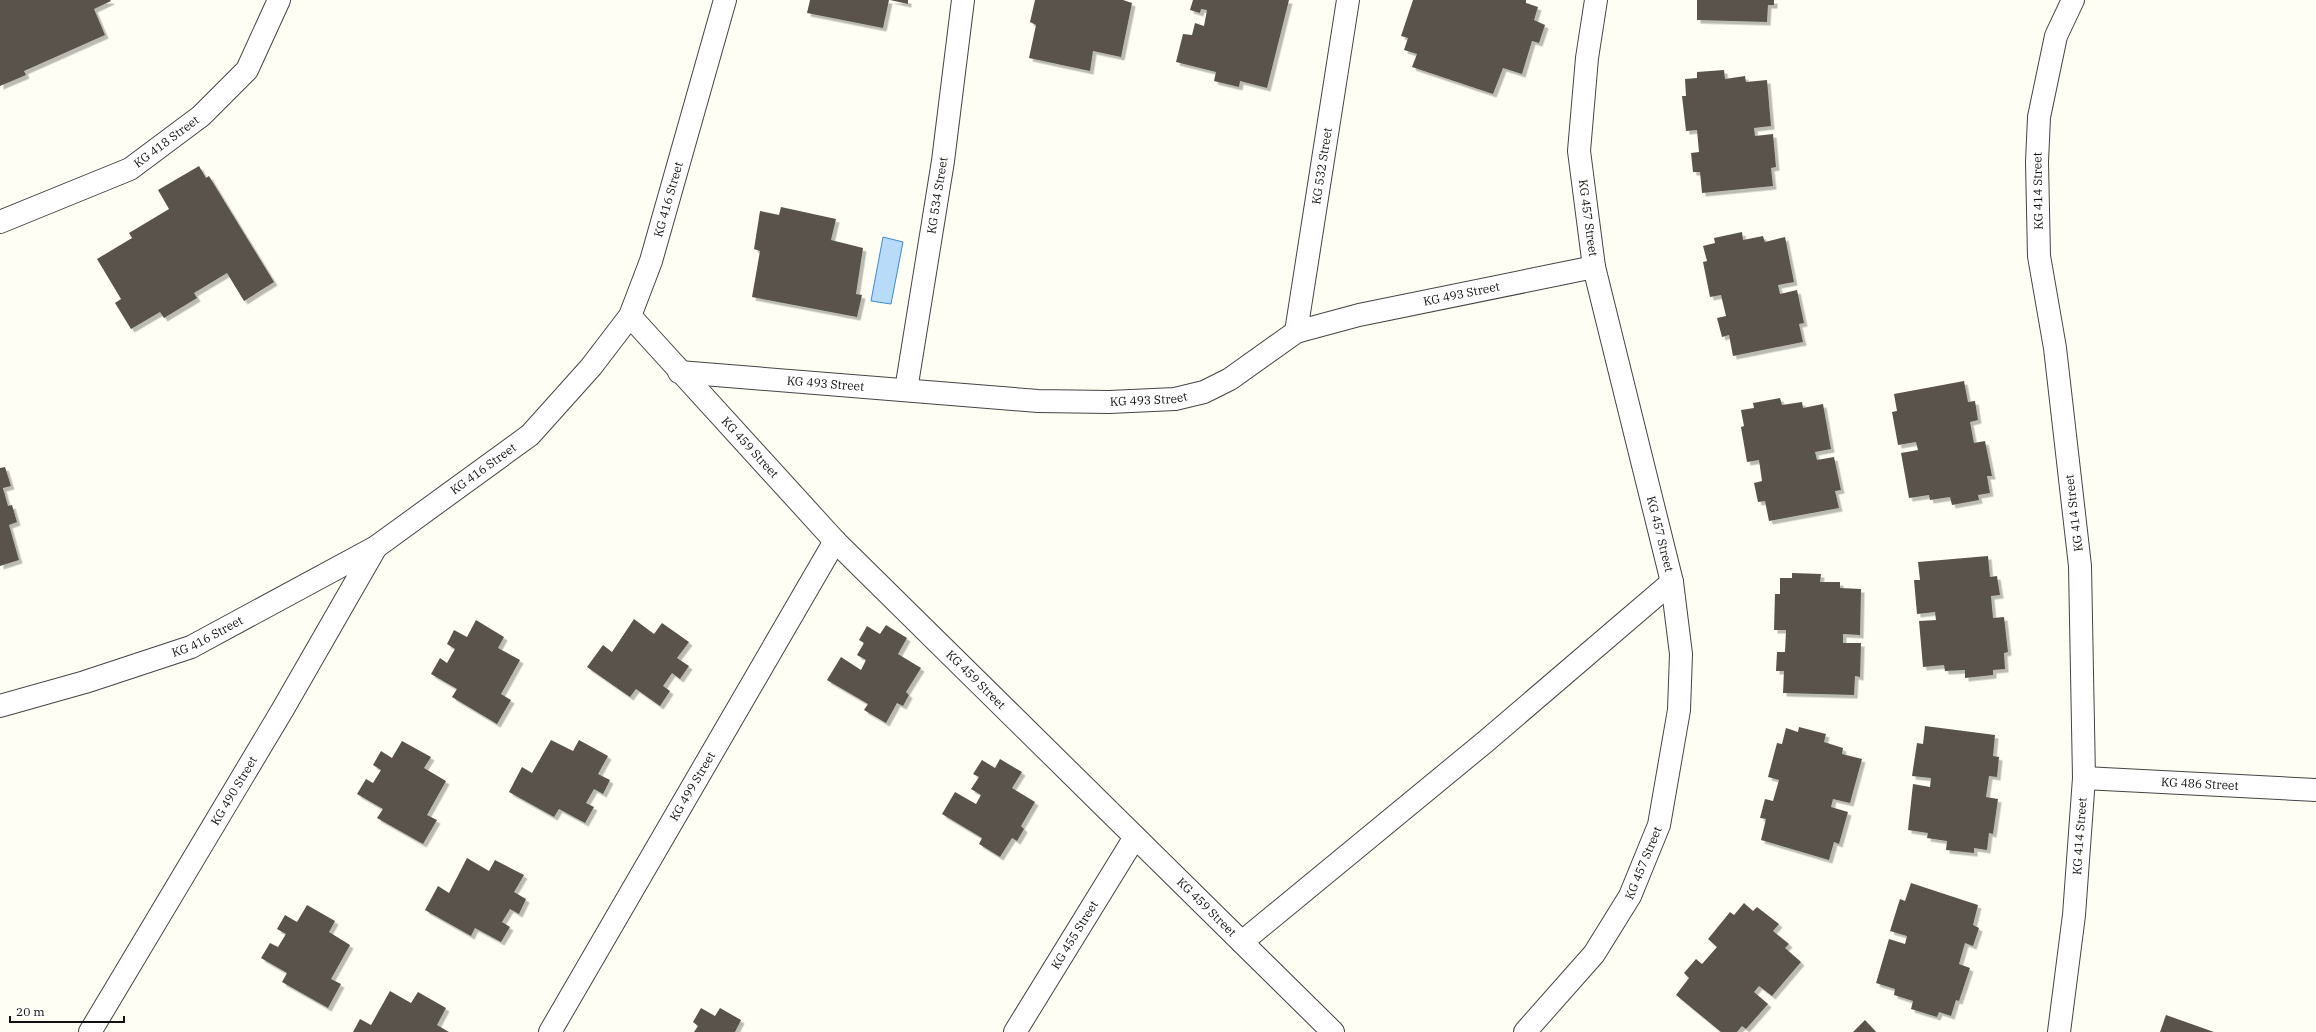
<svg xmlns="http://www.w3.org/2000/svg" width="2316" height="1032" font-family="'IBM Plex Serif',serif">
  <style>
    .water { fill: #b7dbf8; stroke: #3c8ad2 }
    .building { fill: #5a534c; filter: url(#shadow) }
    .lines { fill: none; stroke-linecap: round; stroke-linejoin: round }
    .street-casing { stroke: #444; stroke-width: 24 }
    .street { stroke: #fff; stroke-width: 22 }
    .labels { text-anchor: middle; stroke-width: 4; stroke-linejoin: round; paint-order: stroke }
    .street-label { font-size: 12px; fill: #111; stroke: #fff }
  </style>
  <defs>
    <filter id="shadow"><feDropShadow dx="3.5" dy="3.5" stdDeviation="0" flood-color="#0004"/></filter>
  </defs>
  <rect width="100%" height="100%" fill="#fffef4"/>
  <path class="water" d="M883,237L903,242L891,304L871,301Z"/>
  <g class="building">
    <path d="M0,0H110L111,1L94,9L105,35L24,71L26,75L0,86Z"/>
    <path d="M810,0H889L883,28L807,13Z"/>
    <path d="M890,0H908V4Z"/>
    <path d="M1035,0H1123L1132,3L1121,57L1093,51L1090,71L1029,58L1036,25L1030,22Z"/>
    <path d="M1193,0H1289L1267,88L1240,81L1239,87L1214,81L1216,72L1176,62L1183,34L1192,35L1195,23L1204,26L1207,10L1201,9L1200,13L1190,10Z"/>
    <path d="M1413,0H1526V3L1538,7L1534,20L1545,25L1539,43L1532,41L1522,74L1503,68L1493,94L1412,67L1417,54L1404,50L1408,38L1401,36Z"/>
    <path d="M1697,0H1774V5H1768L1767,22L1697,20Z"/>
    <path d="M1724,70L1725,79L1745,76L1746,82L1767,80L1771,126L1754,128L1755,136L1773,134L1776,167L1771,168L1773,186L1702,193L1700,172H1693L1691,153L1699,152L1697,130L1686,131L1682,96H1686L1685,79L1697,78V72Z"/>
    <path d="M199,166L206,178L209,176L274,282L244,301L227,273L194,293L197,298L164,318L160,312L131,329L115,303L121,299L97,259L132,238L129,233L169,209L158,190Z"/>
    <path d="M781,207L836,219L831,240L863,248L856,294L862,295L857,317L752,297L760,251L754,249L760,211L779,215Z"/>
    <path d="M1742,232L1743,240L1763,236L1765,242L1785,237L1794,282L1778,285L1780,294L1797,290L1804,323L1799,324L1803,342L1733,356L1729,335L1722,337L1717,318L1726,316L1721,295L1710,297L1703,262L1707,261L1703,246L1715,243L1714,238Z"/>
    <path d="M1964,381L1968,402L1975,401L1978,420L1970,422L1974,443L1985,441L1992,476H1987L1990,493L1978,495L1979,500L1952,505L1950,497L1930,500L1929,495L1909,498L1901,453L1918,450L1916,442L1898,445L1892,412L1897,411L1894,394Z"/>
    <path d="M1780,398L1782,405L1802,402L1803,408L1823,404L1831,449L1815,452L1817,460L1834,457L1841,490L1835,491L1839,508L1769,521L1765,501L1758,502L1754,483L1762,481L1759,460L1747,462L1741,427L1744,426L1741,410L1754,408L1753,403Z"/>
    <path d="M5,467L11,486L3,488L8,506L12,505L17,522L9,525L19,560L0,566V468Z"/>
    <path d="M1988,556L1990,577L1997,576L2000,595L1991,596L1993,618L2004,617L2008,652L2004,653L2005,669L1993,670V675L1965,678V670L1945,671L1944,665L1923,667L1919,621L1936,620L1935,612L1917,614L1914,580H1920L1918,562Z"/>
    <path d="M1792,573L1821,574L1820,582H1840V588L1861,589L1860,635L1843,634V643H1861L1860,677L1855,676L1854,695L1783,693L1784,671H1776L1777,652H1785L1786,630H1774L1775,594H1780V578H1792Z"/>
    <path d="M634,619L654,634L662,623L689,642L677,658L689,666L680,679L672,673L663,686L670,691L660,706L636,689L630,697L587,667L603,645L612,652Z"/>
    <path d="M476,620L504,637L498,648L520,660L501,694L511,700L497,724L452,697L457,689L431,674L440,658L447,663L455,649L447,644L454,630L467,637Z"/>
    <path d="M886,625L907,638L898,654L921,668L906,692L909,695L903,706L897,703L886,723L864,710L868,704L827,680L841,657L861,670L866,660L857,655L864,643L859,640L867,626L880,634Z"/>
    <path d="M1925,726L1995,735L1993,756L1999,757L1997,777L1989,776L1986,797L1998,799L1993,834L1989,833L1987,850L1974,848V853L1946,850L1947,841L1927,838L1928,833L1908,830L1913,784L1930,787L1931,778L1912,776L1917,743L1923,744Z"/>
    <path d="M1799,727L1826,734L1824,742L1843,748L1842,754L1862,759L1850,803L1833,799L1831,807L1848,812L1839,844L1834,842L1829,860L1761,840L1766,819L1760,818L1765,799L1773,801L1779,780L1768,777L1777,743L1782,744L1786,728L1798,732Z"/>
    <path d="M551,740L573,751L579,740L608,756L598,774L610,780L603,794L594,789L586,803L594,807L585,823L559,809L554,817L509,792L522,767L532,773Z"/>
    <path d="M402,741L431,757L424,768L446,781L427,815L437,820L423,844L377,818L383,809L357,794L366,779L373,783L381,770L373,765L381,751L392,758Z"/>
    <path d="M1000,759L1022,772L1012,788L1035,802L1021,826L1024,829L1017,841L1012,838L1000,857L979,844L982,838L942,814L955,792L976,804L981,795L971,789L979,777L973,774L982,760L995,768Z"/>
    <path d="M467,858L489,871L495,860L524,875L514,892L526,899L519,914L510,909L502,922L510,927L501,942L475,928L471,936L425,910L438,886L449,893Z"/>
    <path d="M1911,883L1978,905L1973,925L1979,928L1973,946L1965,943L1959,964L1970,968L1959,1001L1956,1000L1951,1016L1939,1012L1937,1017L1911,1009L1913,1001L1894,995L1895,989L1876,983L1889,939L1905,944L1907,936L1890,931L1900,899L1905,901Z"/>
    <path d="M1744,903L1753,911L1757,907L1779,924L1773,931L1789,944L1785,948L1801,962L1772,996L1759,986L1754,992L1768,1004L1746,1029L1742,1026L1737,1032H1721L1676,995L1689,978L1684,973L1696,959L1702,964L1717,947L1708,939L1730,912L1734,915Z"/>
    <path d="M307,905L335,921L329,932L350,945L331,979L341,984L328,1008L282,982L287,973L261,958L270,943L278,947L286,934L277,929L285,915L297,922Z"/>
    <path d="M390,991L411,1003L418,992L446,1008L437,1025L449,1032H353L360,1019L371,1025Z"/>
    <path d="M701,1008L715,1016L720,1008L741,1020L735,1032H694L698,1026L693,1022Z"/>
    <path d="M2166,1015L2214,1032H2160Z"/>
    <path d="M1865,1020L1876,1032H1853Z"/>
  </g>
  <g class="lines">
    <defs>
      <g id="street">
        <path id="s1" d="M0,222L130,169L201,116L247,70L279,0"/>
        <path id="s2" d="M630,316L835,541L1333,1032"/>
        <path id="s3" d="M1296,332L1348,0"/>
        <path id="s4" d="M679,372L1038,401L1109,402L1175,399L1204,392L1230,379L1296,332L1359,315L1594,267"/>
        <path id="s5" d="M906,390L943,161L963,0"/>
        <path id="s6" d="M0,706L85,682L191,647L376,547L530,435L591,367L630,316L651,261L725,0"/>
        <path id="s7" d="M2084,778L2316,790"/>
        <path d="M1242,942L1485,742L1672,582"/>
        <path id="s8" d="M90,1032L283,709L376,547"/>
        <path id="s9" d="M550,1032L835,541"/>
        <path id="s10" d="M1015,1032L1135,837"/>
        <path id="s11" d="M1525,1032L1594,954L1630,896L1659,825L1679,710L1681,654L1672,582L1594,267L1579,151L1587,58L1596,0"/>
        <path id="s12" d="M2059,1032L2074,915L2084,778L2080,566L2055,348L2039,256L2037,162L2039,117L2056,36L2073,0"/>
      </g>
    </defs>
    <use href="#street" class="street-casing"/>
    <use href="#street" class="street"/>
  </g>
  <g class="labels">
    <g class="street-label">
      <text dy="4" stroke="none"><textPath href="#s1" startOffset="186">KG 418 Street</textPath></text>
      <text dy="4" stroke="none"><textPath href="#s3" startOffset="168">KG 532 Street</textPath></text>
      <text transform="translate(2038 191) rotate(-91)" y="4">KG 414 Street</text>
      <text dy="4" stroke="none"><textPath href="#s5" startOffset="197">KG 534 Street</textPath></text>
      <text dy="4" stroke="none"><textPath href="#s6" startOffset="879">KG 416 Street</textPath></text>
      <text transform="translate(1588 218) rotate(82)" y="4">KG 457 Street</text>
      <text dy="4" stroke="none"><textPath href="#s4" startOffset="807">KG 493 Street</textPath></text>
      <text dy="4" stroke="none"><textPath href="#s4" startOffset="147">KG 493 Street</textPath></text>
      <text dy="4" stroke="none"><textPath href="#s4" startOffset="471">KG 493 Street</textPath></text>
      <text dy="4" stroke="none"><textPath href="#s2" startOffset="178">KG 459 Street</textPath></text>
      <text dy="4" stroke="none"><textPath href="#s6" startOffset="543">KG 416 Street</textPath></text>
      <text transform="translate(2074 513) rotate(-97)" y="4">KG 414 Street</text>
      <text transform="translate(1660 534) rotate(76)" y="4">KG 457 Street</text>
      <text dy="4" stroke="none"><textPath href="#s6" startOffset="219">KG 416 Street</textPath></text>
      <text dy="4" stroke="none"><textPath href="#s2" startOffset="502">KG 459 Street</textPath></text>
      <text dy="4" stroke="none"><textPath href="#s7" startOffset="116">KG 486 Street</textPath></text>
      <text dy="4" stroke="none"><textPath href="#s9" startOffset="284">KG 499 Street</textPath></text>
      <text dy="4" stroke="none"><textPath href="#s8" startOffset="281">KG 490 Street</textPath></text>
      <text dy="4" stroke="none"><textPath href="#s12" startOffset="197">KG 414 Street</textPath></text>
      <text dy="4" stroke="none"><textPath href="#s11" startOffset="208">KG 457 Street</textPath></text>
      <text dy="4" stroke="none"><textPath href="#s2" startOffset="826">KG 459 Street</textPath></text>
      <text dy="4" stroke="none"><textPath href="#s10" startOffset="114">KG 455 Street</textPath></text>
    </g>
  </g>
  <path d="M10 1016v6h114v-6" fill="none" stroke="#111111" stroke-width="2"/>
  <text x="16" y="1016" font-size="12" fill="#111111" stroke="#ffffff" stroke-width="3" paint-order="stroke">20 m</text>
</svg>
